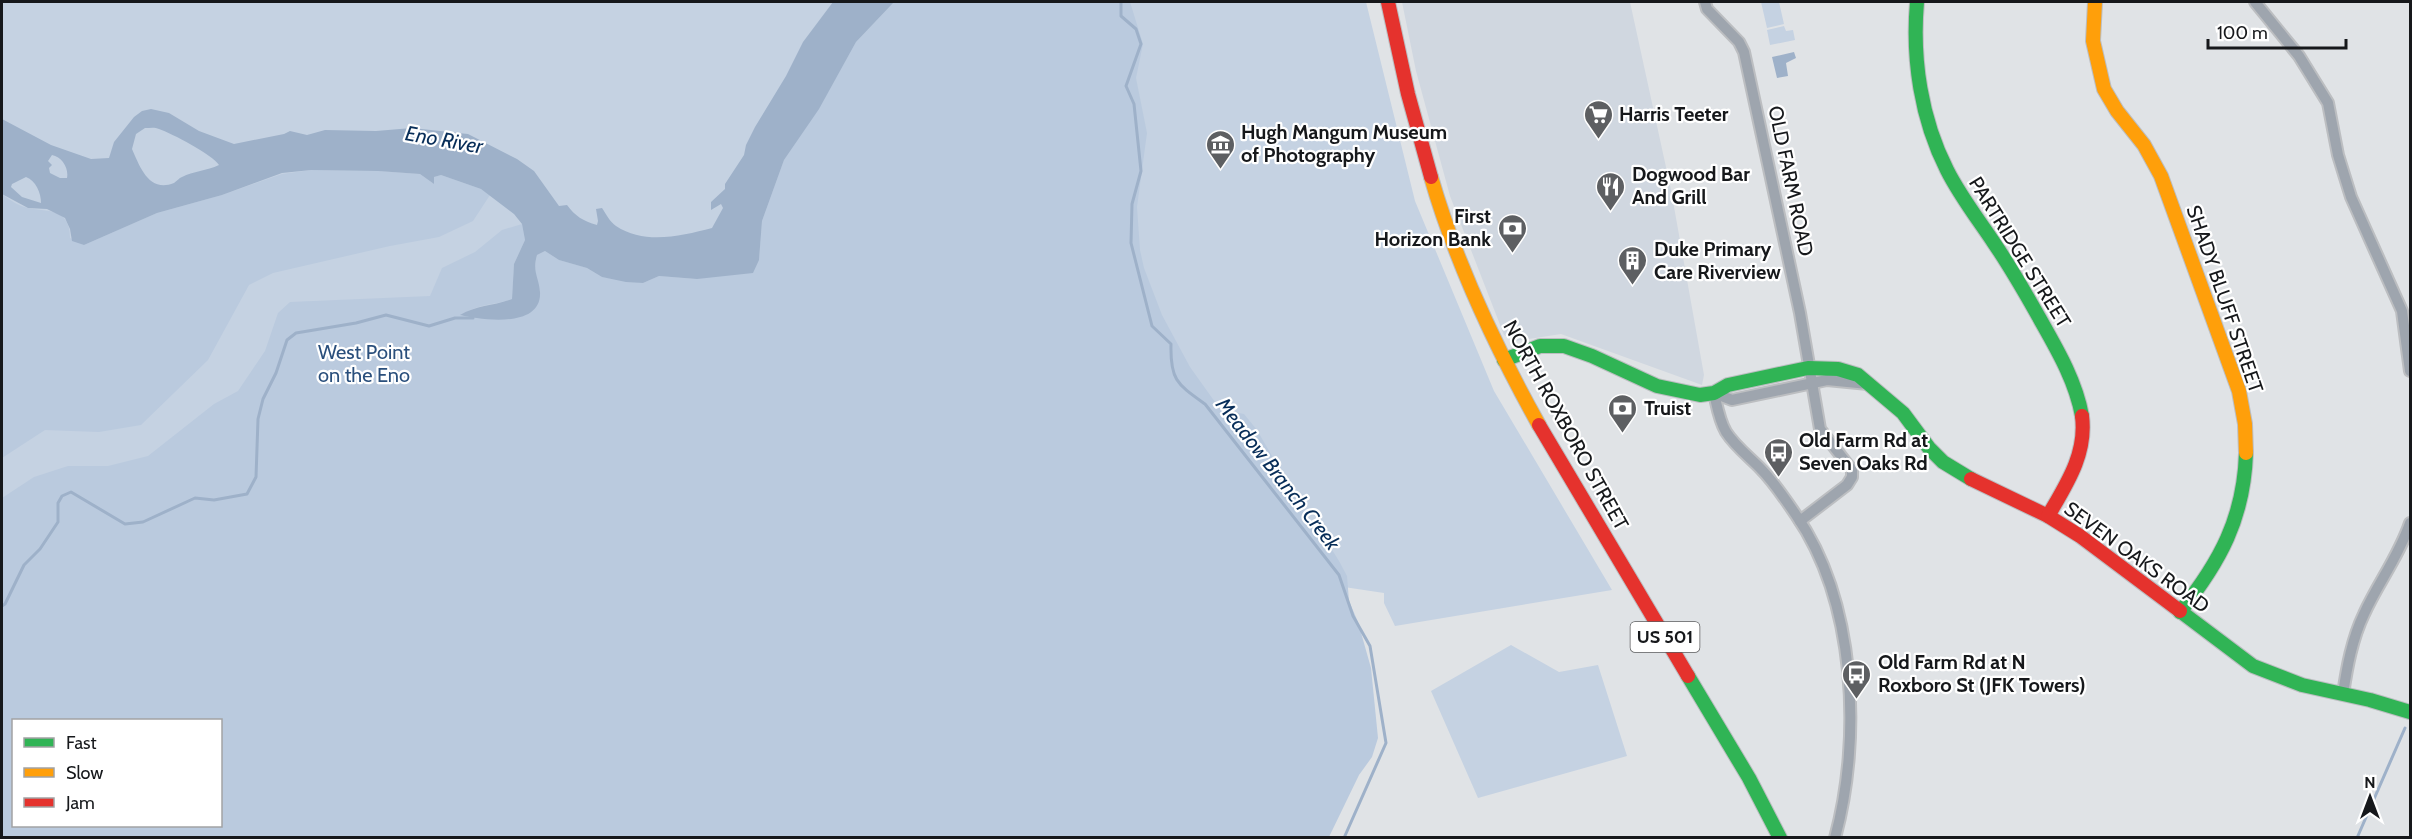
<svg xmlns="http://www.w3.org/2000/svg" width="2412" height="839" font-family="Cabin,sans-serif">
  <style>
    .built { fill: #d0d7e0 }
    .green { fill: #c5d2e2 }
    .forest { fill: #bacade; fill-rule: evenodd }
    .water { fill: #9eb1c9; fill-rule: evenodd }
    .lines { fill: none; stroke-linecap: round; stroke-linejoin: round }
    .stream { stroke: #9eb1c9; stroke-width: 3 }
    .street-casing { stroke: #bcbec1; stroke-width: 14 }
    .fast-casing { stroke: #bcbec1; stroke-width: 16 }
    .slow-casing { stroke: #bcbec1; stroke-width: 16 }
    .jam-casing { stroke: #bcbec1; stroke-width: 16 }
    .street { stroke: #9ea5ae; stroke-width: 10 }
    .fast { stroke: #30b455; stroke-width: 14 }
    .slow { stroke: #ff9f0a; stroke-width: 14 }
    .jam { stroke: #e5322d; stroke-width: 14 }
    .labels { text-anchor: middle; stroke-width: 4.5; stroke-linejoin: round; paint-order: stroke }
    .shield { fill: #fff; stroke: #5c5d5f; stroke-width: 1.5 }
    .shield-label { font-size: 18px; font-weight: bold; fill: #16181b }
    .poi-label { font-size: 20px; font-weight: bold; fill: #16181b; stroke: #fff; text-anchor: start }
    .street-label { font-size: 20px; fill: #16181b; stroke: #fff }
    .park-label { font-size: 20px; fill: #2a4f7c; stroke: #fff }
    .water-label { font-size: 21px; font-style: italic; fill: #072d58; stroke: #fff }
  </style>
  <rect width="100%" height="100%" fill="#e0e3e6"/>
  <path class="built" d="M1402,2H1630L1671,190L1704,375L1702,385L1561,334L1515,341L1504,335L1450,196L1416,71Z"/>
  <g class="green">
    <path d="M2,2H1366L1415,201L1494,391L1612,590L1395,626L1384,603V593L1344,587L220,720H14L2,755Z"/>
    <path d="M1761,2H1779L1784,24L1767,28Z"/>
    <path d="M1784,26L1786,31L1793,30L1795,40L1770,45L1767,30Z"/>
    <path d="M1511,645L1559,672L1598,665L1627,756L1478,798L1431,691Z"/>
  </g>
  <g class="forest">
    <path d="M894,2H1130L1143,44L1136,78L1147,133L1137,207L1140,250L1144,268L1162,315L1190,367L1215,402L1223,410L1244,414L1257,430L1313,527L1329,545L1339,561L1347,576L1349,601L1358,622L1371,668L1378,738L1372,757L1359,775L1329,837L2,838V498L34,477L68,466H108L148,456L214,404L238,391L265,351L278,313L290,302L430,296L442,268L475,252L502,230L522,224L525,240L514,264L512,299C495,305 475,304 461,316L540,291C536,278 533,268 537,255L545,251L559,260L587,268L602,277L643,283L659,276L697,279L759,260L762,221L784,160L819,108L856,42ZM14,720H220V826H14Z"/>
    <path d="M311,170L378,171L420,174L434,184V177L441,175L481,189L490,195L473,221L439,237L390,246L273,273L249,285L208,360L141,425L99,432L45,430L2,458V194C10,200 18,206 28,208C49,212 70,208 70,238L84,245L157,213L222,195L282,174Z"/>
  </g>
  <g class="water">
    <path d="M833,2H894L856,42L819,109L784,160L762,221L759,260L753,273L697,279L659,276L643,283L626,282L602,277L587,268L559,260L545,251L537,255C532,272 539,277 540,292C542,329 481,320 460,315C477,305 493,306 512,299L514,264L525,240L522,224L514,214L481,189L441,175L434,177V184L420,174L378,171L311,170L282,173L222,195L157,213L84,245L72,241L70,229L65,218L47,209L28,208L2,194V119L51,145L91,159L109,158L114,142L134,117L142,111L151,109L169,113L199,131L234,144L284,134L290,131L307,135L325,130L376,131L412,128L468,134L517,159L534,171L559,206L567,205C575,216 583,221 597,225L598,221L596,209L602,208C606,214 610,222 616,226C645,245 681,236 712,228L723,208L721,204L711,210V202L725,189V184L744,155L746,145L755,127L786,76L803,42ZM145,128C150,128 155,127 159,129C171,133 213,155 219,165C207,171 193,171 182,177C179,178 177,181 174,183C149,193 140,167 132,149L136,134ZM52,155C62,157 69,168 67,178H60L50,173L49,168L52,165L48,161ZM26,177C36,181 41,193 41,203L22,197L11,187L12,184Z"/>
    <path d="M1794,52L1796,58L1786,63L1788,76L1777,78L1772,57Z"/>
  </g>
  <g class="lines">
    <g class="stream">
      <path d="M1121,2V16L1136,29L1141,44L1126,86L1134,104L1141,171L1132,204L1131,243L1152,326L1171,344C1170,380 1177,384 1205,404L1339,575L1353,616L1370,646L1386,743L1344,838"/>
      <path d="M2,606L5,604L24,565L40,549L58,522V503L62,496L71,492L125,524L143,522L195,498L214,500L247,494L256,477L258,419L263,399L276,373L287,340L296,333L356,323L386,315L429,326L455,318H473"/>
      <path d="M2357,838L2405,728"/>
    </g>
    <defs>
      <g id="street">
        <path d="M1705,2L1707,9L1739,42L1744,52L1800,313L1820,429L1852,470V477L1847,485L1800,521"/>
        <path d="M2255,2L2299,56L2328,103L2338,155L2351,197L2402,311L2410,371"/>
        <path d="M1714,393C1717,406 1719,420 1726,432C1735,446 1748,456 1760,468C1774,482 1785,499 1796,515C1856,602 1862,738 1835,838"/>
        <path d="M1714,393L1732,400L1827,380L1868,384"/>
        <path d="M2343,694C2347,667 2352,639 2364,614C2378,583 2399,556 2410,523"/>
      </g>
      <g id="fast">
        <path d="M1917,2C1912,59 1921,119 1947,170C1960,196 1978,219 1994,243C2011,268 2026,294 2041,321C2058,351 2076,382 2082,416"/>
        <path d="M1504,360L1540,346H1564L1592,356L1657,386L1700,395L1714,393L1728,385L1808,368L1838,369L1858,375L1903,413L1929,448L1943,462L1971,479"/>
        <path d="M2180,611L2253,666L2302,685L2370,700L2410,712"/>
        <path d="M2180,612C2220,562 2244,518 2246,453"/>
        <path d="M1688,676L1749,778L1780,838"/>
      </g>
      <g id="slow">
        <path d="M2095,2L2093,41L2104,89L2117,111L2144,145L2161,176L2239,391L2245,424L2246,453"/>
        <path d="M1431,177C1456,264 1495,346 1539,425"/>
      </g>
      <g id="jam">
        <path d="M1388,2L1408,94L1431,177"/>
        <path d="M1539,425L1688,676"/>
        <path d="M1971,479L2048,516L2080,536L2180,611"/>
        <path d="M2048,516C2066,485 2087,454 2082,416"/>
      </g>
    </defs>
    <use href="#street" class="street-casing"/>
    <use href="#fast" class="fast-casing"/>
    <use href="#slow" class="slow-casing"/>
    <use href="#jam" class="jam-casing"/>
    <use href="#street" class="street"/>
    <use href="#fast" class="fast"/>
    <use href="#slow" class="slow"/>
    <use href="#jam" class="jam"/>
  </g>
  <defs>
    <symbol id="supermarket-pin" viewBox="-11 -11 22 30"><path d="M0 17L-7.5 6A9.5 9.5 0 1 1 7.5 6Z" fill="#5d5f62" stroke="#fff"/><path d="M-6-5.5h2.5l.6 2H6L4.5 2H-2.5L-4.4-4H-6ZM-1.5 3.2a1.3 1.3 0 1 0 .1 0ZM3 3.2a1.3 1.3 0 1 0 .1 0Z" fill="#fff"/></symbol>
    <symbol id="museum-pin" viewBox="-11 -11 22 30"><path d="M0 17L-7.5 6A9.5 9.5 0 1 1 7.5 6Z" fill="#5d5f62" stroke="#fff"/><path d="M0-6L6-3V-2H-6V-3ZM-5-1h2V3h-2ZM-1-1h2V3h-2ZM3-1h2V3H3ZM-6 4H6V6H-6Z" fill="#fff"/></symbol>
    <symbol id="restaurant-pin" viewBox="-11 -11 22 30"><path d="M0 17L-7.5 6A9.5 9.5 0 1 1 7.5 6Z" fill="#5d5f62" stroke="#fff"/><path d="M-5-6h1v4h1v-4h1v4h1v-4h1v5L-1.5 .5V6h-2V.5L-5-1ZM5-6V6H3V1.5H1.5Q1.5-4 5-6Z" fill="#fff"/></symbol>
    <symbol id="bank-pin" viewBox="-11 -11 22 30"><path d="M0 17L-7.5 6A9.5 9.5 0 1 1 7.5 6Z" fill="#5d5f62" stroke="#fff"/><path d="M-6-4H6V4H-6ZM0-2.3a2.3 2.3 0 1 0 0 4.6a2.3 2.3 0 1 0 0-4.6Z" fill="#fff"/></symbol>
    <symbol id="building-pin" viewBox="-11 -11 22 30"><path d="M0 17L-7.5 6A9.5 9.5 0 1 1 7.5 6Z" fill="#5d5f62" stroke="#fff"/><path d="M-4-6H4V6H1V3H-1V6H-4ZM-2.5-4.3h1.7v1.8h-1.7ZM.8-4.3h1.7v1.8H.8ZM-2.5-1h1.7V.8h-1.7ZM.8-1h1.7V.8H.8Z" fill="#fff"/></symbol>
    <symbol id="bus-pin" viewBox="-11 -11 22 30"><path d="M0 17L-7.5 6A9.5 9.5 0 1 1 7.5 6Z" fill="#5d5f62" stroke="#fff"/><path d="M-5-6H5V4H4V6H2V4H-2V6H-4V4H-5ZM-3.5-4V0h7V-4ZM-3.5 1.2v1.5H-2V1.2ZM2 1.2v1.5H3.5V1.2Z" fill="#fff"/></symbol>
  </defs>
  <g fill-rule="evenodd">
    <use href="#supermarket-pin" x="1582" y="98" width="33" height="45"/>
    <use href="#museum-pin" x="1204" y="128" width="33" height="45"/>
    <use href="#restaurant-pin" x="1594" y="170" width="33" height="45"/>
    <use href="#bank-pin" x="1496" y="212" width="33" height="45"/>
    <use href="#building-pin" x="1616" y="244" width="33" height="45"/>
    <use href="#bank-pin" x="1606" y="392" width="33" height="45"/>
    <use href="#bus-pin" x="1762" y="436" width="33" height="45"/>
    <use href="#bus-pin" x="1840" y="658" width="33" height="45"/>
  </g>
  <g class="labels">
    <rect class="shield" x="1630.5" y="622" width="69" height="30" rx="4.5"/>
    <g class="shield-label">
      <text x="1665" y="643">US 501</text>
    </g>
    <g class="poi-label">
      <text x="1619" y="121">Harris Teeter</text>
      <text x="1241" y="139">Hugh Mangum Museum<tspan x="1241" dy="23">of Photography</tspan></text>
      <text x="1632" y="181">Dogwood Bar<tspan x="1632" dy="23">And Grill</tspan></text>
      <text x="1491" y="223" text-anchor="end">First<tspan x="1491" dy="23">Horizon Bank</tspan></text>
      <text x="1654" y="256">Duke Primary<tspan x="1654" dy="23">Care Riverview</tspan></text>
      <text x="1644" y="415">Truist</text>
      <text x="1799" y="447">Old Farm Rd at<tspan x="1799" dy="23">Seven Oaks Rd</tspan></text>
      <text x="1878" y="669">Old Farm Rd at N<tspan x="1878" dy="23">Roxboro St (JFK Towers)</tspan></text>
    </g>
    <g class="street-label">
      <text transform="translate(1791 181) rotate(78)" y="7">OLD FARM ROAD</text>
      <text transform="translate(2020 252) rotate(58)" y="7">PARTRIDGE STREET</text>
      <text transform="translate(2225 299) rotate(71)" y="7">SHADY BLUFF STREET</text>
      <text transform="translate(1566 425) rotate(61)" y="7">NORTH ROXBORO STREET</text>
      <text transform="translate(2137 557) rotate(36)" y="7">SEVEN OAKS ROAD</text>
    </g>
    <g class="park-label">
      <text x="364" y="359">West Point<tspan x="364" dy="23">on the Eno</tspan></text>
    </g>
    <g class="water-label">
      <text transform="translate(444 140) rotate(10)" y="7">Eno River</text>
      <text transform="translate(1278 474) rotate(52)" y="7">Meadow Branch Creek</text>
    </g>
  </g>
  <rect width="2412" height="839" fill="none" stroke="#16181b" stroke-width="6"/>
  <rect x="12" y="719" width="210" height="108" fill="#ffffff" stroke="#a2a3a4" stroke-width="1.5"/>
  <rect x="24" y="738" width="30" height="9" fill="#30b455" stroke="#a2a3a4" stroke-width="1.5"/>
  <text x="66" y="749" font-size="18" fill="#16181b">Fast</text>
  <rect x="24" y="768" width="30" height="9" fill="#ff9f0a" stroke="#a2a3a4" stroke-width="1.5"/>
  <text x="66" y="779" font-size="18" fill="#16181b">Slow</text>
  <rect x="24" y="798" width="30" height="9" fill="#e5322d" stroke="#a2a3a4" stroke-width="1.5"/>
  <text x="66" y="809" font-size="18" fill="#16181b">Jam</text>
  <g transform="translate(2370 797)" stroke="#ffffff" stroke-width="4.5" paint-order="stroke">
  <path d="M0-4.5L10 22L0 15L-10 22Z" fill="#16181b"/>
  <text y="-9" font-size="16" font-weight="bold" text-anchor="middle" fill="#16181b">N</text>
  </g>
  <path d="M2208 39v9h138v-9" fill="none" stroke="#16181b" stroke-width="3"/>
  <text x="2217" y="39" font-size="18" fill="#16181b" stroke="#ffffff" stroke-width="4.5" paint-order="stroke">100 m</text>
</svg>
